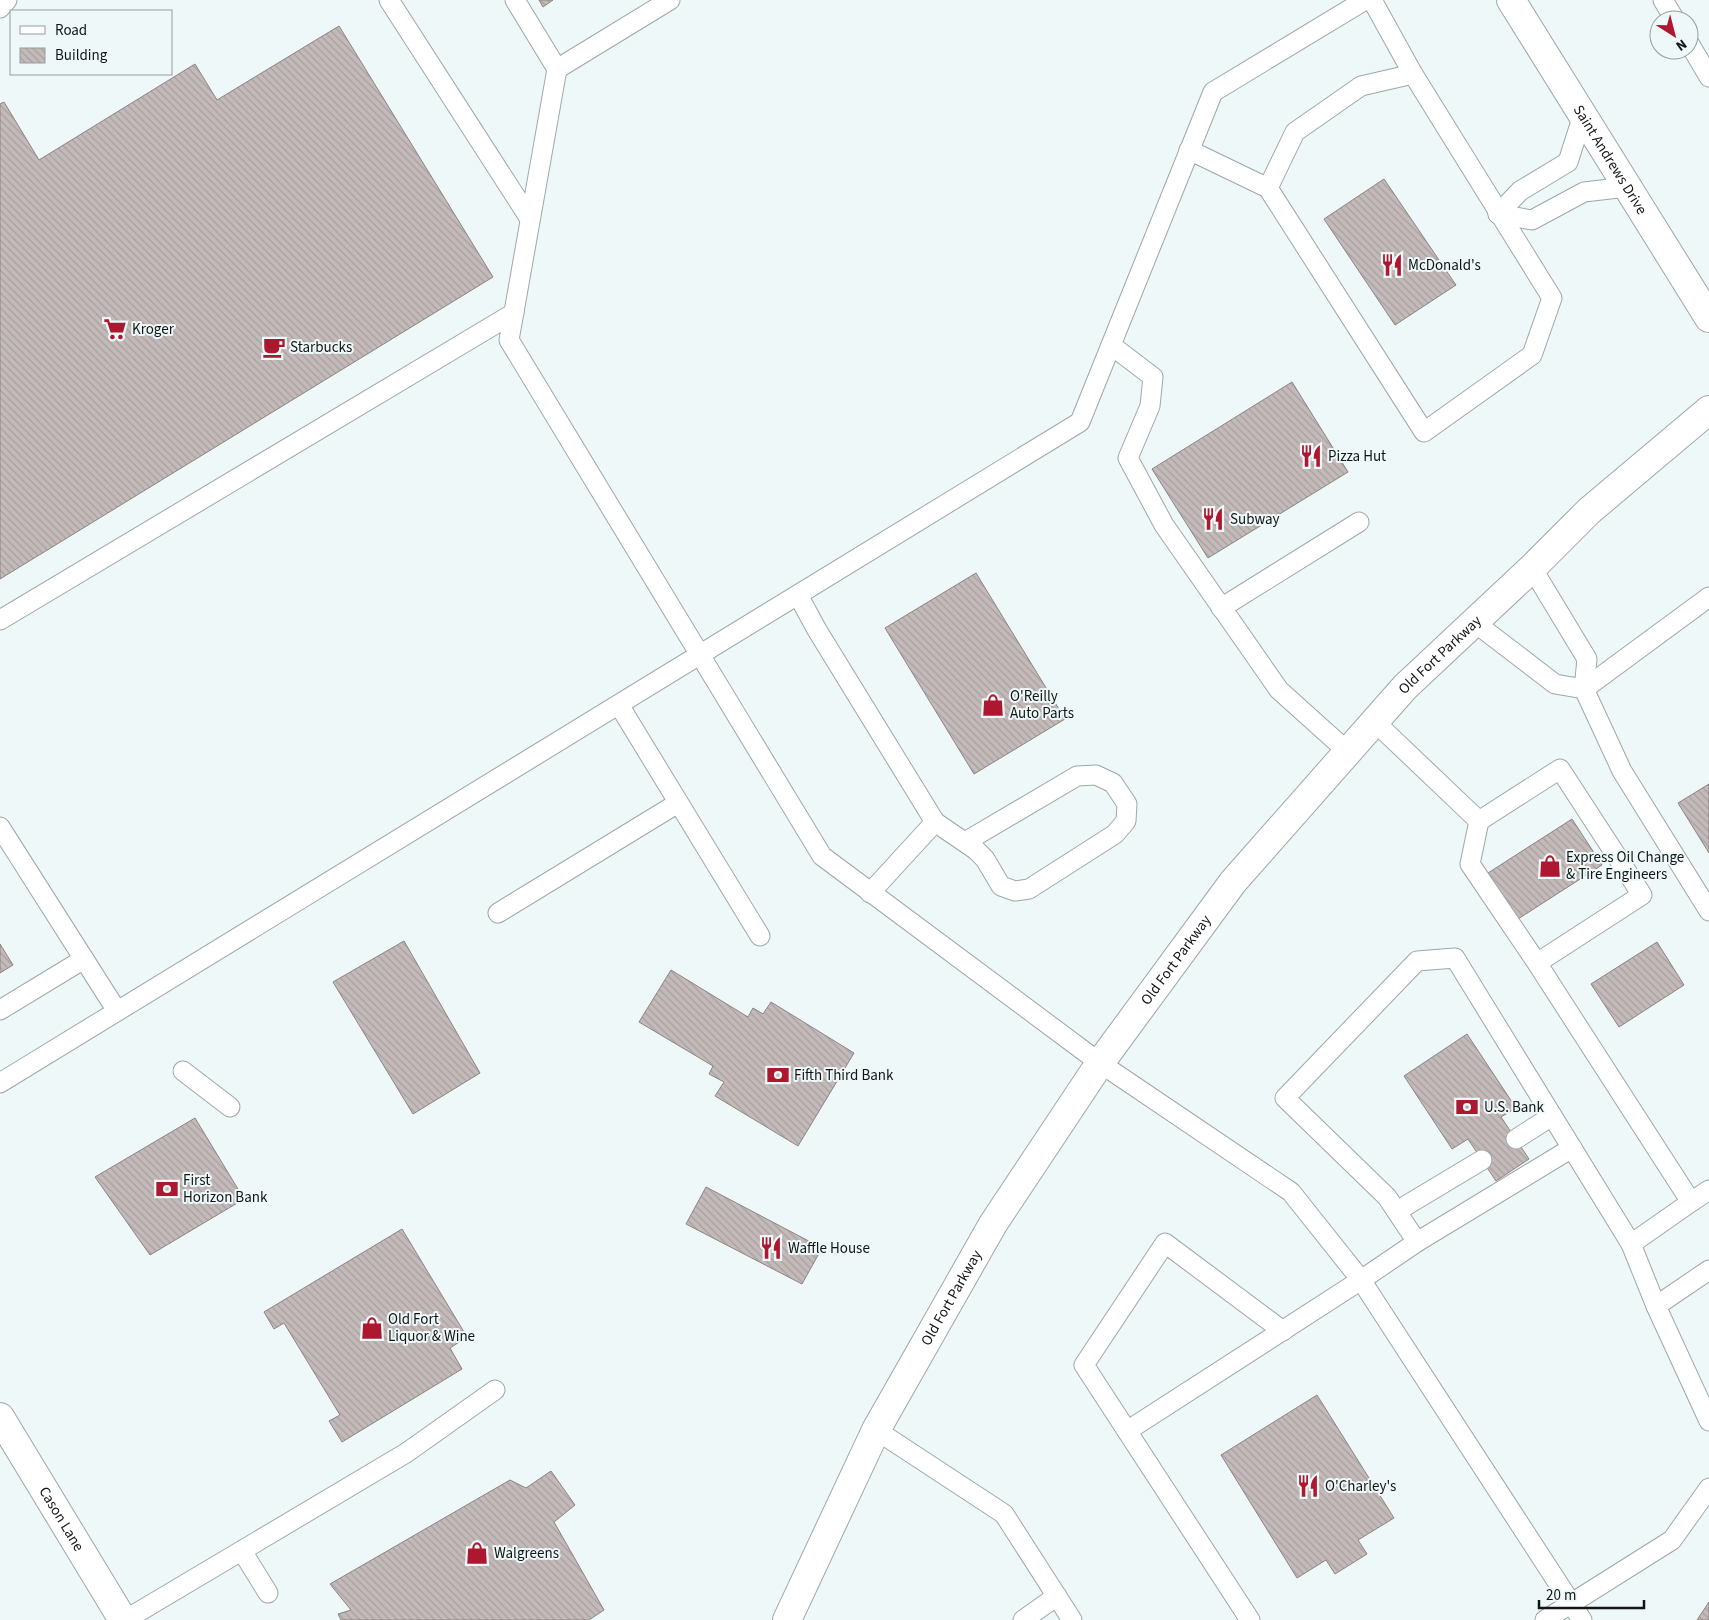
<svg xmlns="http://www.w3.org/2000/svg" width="1709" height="1620" font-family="'Source Sans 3',sans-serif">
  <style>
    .building { fill: url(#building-back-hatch); stroke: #8c8383 }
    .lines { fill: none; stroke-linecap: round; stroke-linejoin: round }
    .lane-casing { stroke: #9ea7a7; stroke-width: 21 }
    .secondary-casing { stroke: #9ea7a7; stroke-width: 30 }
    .primary-casing { stroke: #9ea7a7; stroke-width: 30 }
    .lane { stroke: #fff; stroke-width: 19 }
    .secondary { stroke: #fff; stroke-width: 28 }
    .primary { stroke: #fff; stroke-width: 28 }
    .labels { text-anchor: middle; stroke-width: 4; stroke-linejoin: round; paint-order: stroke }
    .street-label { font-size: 15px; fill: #121515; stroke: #eef8f8 }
    .poi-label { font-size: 15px; fill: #121515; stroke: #eef8f8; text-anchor: start }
  </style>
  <defs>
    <pattern id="building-back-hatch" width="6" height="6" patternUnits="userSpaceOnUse" patternTransform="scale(1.25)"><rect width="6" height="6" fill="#c4baba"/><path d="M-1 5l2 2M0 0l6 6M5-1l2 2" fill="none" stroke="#a79f9f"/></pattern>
  </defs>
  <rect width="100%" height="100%" fill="#eef8f8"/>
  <g class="building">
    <path d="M539,0H553L543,7Z"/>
    <path d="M339,26L493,277L0,579V104L4,102L39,160L195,64L217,100Z"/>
    <path d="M1384,179L1456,285L1395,325L1324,219Z"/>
    <path d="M1292,382L1348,472L1208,558L1152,469Z"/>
    <path d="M976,573L1065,719L974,774L885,628Z"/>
    <path d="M1709,784V853L1678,803Z"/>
    <path d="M1572,819L1602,865L1518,919L1488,873Z"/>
    <path d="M404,941L480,1073L413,1114L333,982Z"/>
    <path d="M1657,942L1684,985L1619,1027L1591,984Z"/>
    <path d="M0,944L13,965L0,973Z"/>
    <path d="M671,970L748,1017L753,1008L763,1014L771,1002L854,1053L798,1146L715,1096L724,1082L709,1074L713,1066L639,1022Z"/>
    <path d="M1467,1034L1516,1108L1501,1117L1529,1159L1496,1181L1468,1139L1452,1149L1404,1076Z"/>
    <path d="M195,1118L244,1199L150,1255L95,1177Z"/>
    <path d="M706,1187L822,1248L802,1284L686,1224Z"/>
    <path d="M402,1229L467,1337L450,1348L462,1369L342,1442L329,1421L340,1415L284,1323L274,1329L264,1312Z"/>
    <path d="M1317,1395L1394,1518L1358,1540L1367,1554L1335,1574L1326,1560L1297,1578L1221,1455Z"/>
    <path d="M551,1471L575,1505L554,1522L604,1610L589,1620H341L338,1614L351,1610L330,1584L510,1480L526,1488Z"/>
    <path d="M1709,1602V1620H1697Z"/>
  </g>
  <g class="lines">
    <defs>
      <g id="lane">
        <path d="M389,0L530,219"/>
        <path d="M515,0L557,69L509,340L822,856L1100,1063L1291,1192L1361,1280L1417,1242L1387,1197L1285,1098L1417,961L1455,958L1631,1244L1656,1306"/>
        <path d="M1663,0L1675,20"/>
        <path d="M0,8L7,0"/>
        <path d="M1689,43L1709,77"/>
        <path d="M557,69L670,0"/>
        <path d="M1189,150L1268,188L1424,432L1532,355L1552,298L1413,74L1372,0"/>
        <path d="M1268,188L1295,132L1361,86L1413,74"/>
        <path d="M1498,214L1532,220L1584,192L1627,187"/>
        <path d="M1498,214L1520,191L1568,162L1583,115"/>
        <path d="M1111,345L1153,377L1150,406L1128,458L1164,525L1279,690L1348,752"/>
        <path d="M1532,568L1587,659L1584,689L1622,771L1709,911"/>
        <path d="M798,595L817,630L935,822L870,893"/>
        <path d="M1221,608L1359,522"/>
        <path d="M0,620L514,313"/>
        <path d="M1474,622L1555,684L1584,689L1709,597"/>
        <path d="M619,705L760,936"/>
        <path d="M1375,722L1479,821"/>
        <path d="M935,822L976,850L985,859L1001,886L1015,891L1029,889L1115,834L1126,821L1127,804L1113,783L1096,775L1077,776L965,842"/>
        <path d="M0,827L117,1011"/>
        <path d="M498,913L678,803"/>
        <path d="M1537,963L1642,895L1560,769L1479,821L1470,864L1537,963L1691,1202L1709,1190"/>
        <path d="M0,1010L84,959"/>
        <path d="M183,1071L230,1107"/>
        <path d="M0,1083L1080,422L1213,92L1365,0"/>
        <path d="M1516,1139L1552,1116"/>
        <path d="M1397,1211L1482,1160"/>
        <path d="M1417,1242L1572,1148"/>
        <path d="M1631,1244L1691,1202"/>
        <path d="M1709,1270L1656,1306L1709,1421"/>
        <path d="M876,1430L1004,1514L1072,1620"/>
        <path d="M1127,1431L1084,1365L1165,1243L1283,1331"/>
        <path d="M242,1551L268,1593"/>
        <path d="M125,1620L406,1453L495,1390"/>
        <path d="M1023,1620L1057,1596"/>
        <path d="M1250,1620L1127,1431L1361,1280L1582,1620"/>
        <path d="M1545,1620L1672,1540L1709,1488"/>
      </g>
      <g id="secondary">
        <path id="s1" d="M1511,0L1709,318"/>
        <path id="s2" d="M0,1417L123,1620"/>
      </g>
      <g id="primary">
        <path id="s3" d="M787,1620L876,1430L993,1224L1100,1063L1233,882L1405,687L1532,568L1589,511L1709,410"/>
      </g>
    </defs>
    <use href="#lane" class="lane-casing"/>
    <use href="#secondary" class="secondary-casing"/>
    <use href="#primary" class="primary-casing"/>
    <use href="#lane" class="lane"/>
    <use href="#secondary" class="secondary"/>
    <use href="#primary" class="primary"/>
  </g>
  <defs>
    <symbol id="restaurant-bare" viewBox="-9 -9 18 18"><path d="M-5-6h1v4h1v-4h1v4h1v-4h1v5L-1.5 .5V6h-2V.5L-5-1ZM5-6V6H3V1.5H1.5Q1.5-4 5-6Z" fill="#ad1830" stroke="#eef8f8" stroke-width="2.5" paint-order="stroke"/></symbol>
    <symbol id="supermarket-bare" viewBox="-9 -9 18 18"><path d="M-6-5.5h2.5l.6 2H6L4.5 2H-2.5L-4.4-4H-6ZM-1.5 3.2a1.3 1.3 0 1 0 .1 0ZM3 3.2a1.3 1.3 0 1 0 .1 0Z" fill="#ad1830" stroke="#eef8f8" stroke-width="2.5" paint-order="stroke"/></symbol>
    <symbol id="cafe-bare" viewBox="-9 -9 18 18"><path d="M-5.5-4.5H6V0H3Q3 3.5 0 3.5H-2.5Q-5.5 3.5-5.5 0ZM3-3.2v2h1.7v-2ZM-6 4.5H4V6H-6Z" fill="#ad1830" stroke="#eef8f8" stroke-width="2.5" paint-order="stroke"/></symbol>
    <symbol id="shop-bare" viewBox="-9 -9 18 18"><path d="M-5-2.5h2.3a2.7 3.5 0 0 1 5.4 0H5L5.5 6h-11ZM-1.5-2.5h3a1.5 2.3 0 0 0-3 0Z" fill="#ad1830" stroke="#eef8f8" stroke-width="2.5" paint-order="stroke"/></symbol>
    <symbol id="bank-bare" viewBox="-9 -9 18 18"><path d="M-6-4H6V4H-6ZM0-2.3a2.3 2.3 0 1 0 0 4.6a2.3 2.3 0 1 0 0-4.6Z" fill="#ad1830" stroke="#eef8f8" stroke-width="2.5" paint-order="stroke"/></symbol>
  </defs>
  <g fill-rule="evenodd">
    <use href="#restaurant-bare" x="1376" y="249" width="32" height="32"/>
    <use href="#supermarket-bare" x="99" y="313" width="32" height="32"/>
    <use href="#cafe-bare" x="258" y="331" width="32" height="32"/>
    <use href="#restaurant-bare" x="1295" y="440" width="32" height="32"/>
    <use href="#restaurant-bare" x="1197" y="503" width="32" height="32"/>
    <use href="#shop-bare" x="977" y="689" width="32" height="32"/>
    <use href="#shop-bare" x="1534" y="850" width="32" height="32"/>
    <use href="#bank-bare" x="762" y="1059" width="32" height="32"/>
    <use href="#bank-bare" x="1451" y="1091" width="32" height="32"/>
    <use href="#bank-bare" x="151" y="1173" width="32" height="32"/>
    <use href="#restaurant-bare" x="755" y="1232" width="32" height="32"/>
    <use href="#shop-bare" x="356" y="1312" width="32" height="32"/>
    <use href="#restaurant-bare" x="1292" y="1470" width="32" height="32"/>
    <use href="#shop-bare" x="461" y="1537" width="32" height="32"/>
  </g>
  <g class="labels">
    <g class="street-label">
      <text dy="5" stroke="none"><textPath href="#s1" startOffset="188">Saint Andrews Drive</textPath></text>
      <text dy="5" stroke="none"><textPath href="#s3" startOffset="1172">Old Fort Parkway</textPath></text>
      <text dy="5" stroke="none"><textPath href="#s3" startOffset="768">Old Fort Parkway</textPath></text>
      <text dy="5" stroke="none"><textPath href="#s3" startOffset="362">Old Fort Parkway</textPath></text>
      <text dy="5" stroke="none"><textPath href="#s2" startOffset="119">Cason Lane</textPath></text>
    </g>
    <g class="poi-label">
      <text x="1408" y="270">McDonald's</text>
      <text x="132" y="334">Kroger</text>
      <text x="290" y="352">Starbucks</text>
      <text x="1328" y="461">Pizza Hut</text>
      <text x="1230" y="524">Subway</text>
      <text x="1010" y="701">O'Reilly<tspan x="1010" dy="17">Auto Parts</tspan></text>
      <text x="1566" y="862">Express Oil Change<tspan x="1566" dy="17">&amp; Tire Engineers</tspan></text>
      <text x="794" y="1080">Fifth Third Bank</text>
      <text x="1484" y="1112">U.S. Bank</text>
      <text x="183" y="1185">First<tspan x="183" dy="17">Horizon Bank</tspan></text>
      <text x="788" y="1253">Waffle House</text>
      <text x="388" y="1324">Old Fort<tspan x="388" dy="17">Liquor &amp; Wine</tspan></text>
      <text x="1325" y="1491">O'Charley's</text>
      <text x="494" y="1558">Walgreens</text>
    </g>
  </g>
  <rect x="10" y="10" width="162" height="65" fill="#eef8f8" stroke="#969d9d"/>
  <rect x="20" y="26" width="25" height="8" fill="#ffffff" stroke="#969d9d"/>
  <text x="55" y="35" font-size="15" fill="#121515">Road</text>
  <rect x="20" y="48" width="25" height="15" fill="url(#building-back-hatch)" stroke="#969d9d"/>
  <text x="55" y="60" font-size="15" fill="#121515">Building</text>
  <g transform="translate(1674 35) rotate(144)"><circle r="24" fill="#eef8f8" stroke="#969d9d"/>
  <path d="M0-4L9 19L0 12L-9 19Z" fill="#ad1830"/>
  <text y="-8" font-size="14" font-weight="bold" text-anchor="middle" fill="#121515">N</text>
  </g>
  <path d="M1539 1600v8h105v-8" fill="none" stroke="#121515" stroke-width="2.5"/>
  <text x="1546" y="1600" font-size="15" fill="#121515" stroke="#eef8f8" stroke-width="4" paint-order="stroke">20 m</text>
</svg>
